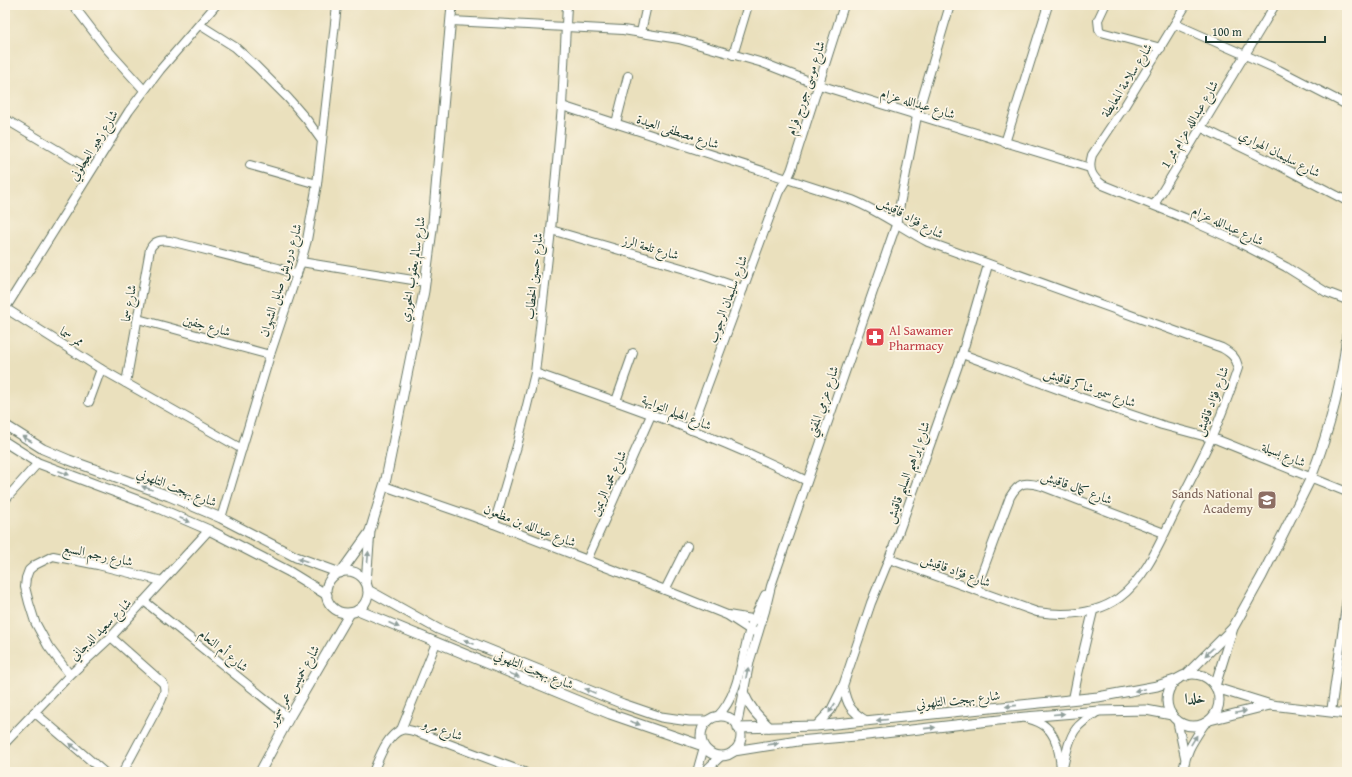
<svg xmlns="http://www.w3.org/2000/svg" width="1352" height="777" font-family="'Gentium Book Plus',Amiri,serif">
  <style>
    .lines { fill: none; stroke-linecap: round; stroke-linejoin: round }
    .minor-casing { stroke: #667664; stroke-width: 10 }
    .tertiary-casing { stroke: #667664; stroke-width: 11 }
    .minor { stroke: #fff; stroke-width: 8 }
    .tertiary { stroke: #fff; stroke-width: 9 }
    .oneway { fill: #8f9e9a }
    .labels { text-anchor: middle; stroke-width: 3.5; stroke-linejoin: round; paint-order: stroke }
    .street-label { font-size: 13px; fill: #1f3d34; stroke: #fcf5e5 }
    .health-label { font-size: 13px; fill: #be3a42; stroke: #fcf5e5; text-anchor: start }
    .education-label { font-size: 13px; fill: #785e54; stroke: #fcf5e5; text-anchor: end }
    .neighbourhood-label { font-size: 14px; font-weight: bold; fill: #1f3d34; stroke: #fcf5e5 }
  </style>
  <rect width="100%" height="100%" fill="#fcf5e5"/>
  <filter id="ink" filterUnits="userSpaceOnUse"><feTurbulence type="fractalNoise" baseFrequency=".025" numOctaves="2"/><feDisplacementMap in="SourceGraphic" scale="8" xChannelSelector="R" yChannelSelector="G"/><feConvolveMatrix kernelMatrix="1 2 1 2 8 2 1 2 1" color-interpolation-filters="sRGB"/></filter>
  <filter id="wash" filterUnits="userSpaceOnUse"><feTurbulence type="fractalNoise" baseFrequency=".012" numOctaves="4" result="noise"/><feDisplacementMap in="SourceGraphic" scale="16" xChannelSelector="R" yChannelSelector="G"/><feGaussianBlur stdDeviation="0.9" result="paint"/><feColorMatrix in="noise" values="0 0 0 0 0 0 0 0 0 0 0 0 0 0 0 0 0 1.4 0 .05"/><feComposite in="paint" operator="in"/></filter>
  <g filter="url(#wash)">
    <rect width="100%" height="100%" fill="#eae0bd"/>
  </g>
  <g filter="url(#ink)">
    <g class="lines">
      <defs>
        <g id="minor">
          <path d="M73,5L106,48L144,90"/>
          <path d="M1105,5L1098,20L1099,29L1101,32L1161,48"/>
          <path d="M1186,5L1124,107L1092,155C1088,169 1091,177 1103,185L1187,219L1232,239L1286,267L1326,292L1347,300"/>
          <path d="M451,21L623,30L679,39L763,63L819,85L1090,168"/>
          <path d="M1175,24L1279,70L1347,105"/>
          <path d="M200,25L235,47L256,66L288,98L307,120L322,141L317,184L307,240L301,262L270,355L221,518"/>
          <path d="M641,32L647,5"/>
          <path d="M733,55L748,5"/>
          <path d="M562,106L852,200C879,211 902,228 928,242L1222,348C1231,353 1237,358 1238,368C1230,392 1221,416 1211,439C1200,463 1187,486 1176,510C1161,540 1147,577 1119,598C1095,615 1065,616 1037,612L889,559"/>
          <path d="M5,119L91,170"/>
          <path d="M616,123L628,76"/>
          <path d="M1202,128L1280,166L1347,201"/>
          <path d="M322,141L337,5"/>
          <path d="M1005,143L1048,5"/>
          <path d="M250,165L317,184"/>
          <path d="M1154,205L1275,5"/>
          <path d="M551,230L685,269L743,289"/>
          <path d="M301,262L425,282"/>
          <path d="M5,308L101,369L242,449"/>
          <path d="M5,309L129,111L160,70L216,5"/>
          <path d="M138,319L270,355"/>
          <path d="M962,354L1082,398L1162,425L1218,440L1347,492"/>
          <path d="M535,373C627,405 720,437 807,481"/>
          <path d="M126,383L150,249C154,240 161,240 170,241L278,268L297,275"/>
          <path d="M616,401L633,353"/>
          <path d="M89,402L101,369"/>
          <path d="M691,430L778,194C782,184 789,178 792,168L844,5"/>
          <path d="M384,486L494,524L665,590L727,615L750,630L758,633"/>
          <path d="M5,500L38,463"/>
          <path d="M494,524L517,446L535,373L551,230L562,106L567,5"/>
          <path d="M587,560L651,415"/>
          <path d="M976,589L1010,497C1019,481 1026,482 1042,486L1164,533"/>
          <path d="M665,590L687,546"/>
          <path d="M144,601L289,718"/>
          <path d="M728,615L758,620"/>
          <path d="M111,637L163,683C166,690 164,694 161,701L123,772"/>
          <path d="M70,675L48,646L35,622L29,603L25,587L26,578L29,570L35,565L53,556L98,565L162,581"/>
          <path d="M843,686C847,705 850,711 867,721"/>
          <path d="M1073,699L1078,674L1093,611"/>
          <path d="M34,712L104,772"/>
          <path d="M1331,712L1347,599"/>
          <path d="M717,717C740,694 741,658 750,629C754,617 760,606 765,595"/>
          <path d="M1026,718C1033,720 1041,722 1046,727C1057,736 1060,756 1061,769"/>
          <path d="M1177,720L1185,757"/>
          <path d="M737,725L750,660L765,611L771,586L896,225L917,116L950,5"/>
          <path d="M816,726L831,710L843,686L871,603L889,559L930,445L962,354L988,265"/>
          <path d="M401,730L436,643"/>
          <path d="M5,743L70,675L111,637L209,530"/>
          <path d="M373,772C379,759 386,736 401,730C407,728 416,732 422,734L524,772"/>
          <path d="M697,772L704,747"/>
          <path d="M704,772L721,756"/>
          <path d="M1062,772C1065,760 1068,739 1076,729C1082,721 1091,716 1099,711"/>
          <path d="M1183,772C1186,750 1193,742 1205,723"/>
        </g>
        <g id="tertiary">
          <path d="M5,425L43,449L69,460L169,496L221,518L296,557L340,573"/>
          <path d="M5,442L38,463L158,508L209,530L288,571L327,595"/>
          <circle cx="347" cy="592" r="21"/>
          <path d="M341,572L369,533"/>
          <path d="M366,582L370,531L386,479L424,291L433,222L452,5"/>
          <path d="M368,590L438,629L623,704L661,717L689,721H708"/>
          <path d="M358,610L610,714L703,746"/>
          <circle cx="1193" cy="700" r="26"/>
          <path d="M1185,676L1232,629"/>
          <path d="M1215,686L1233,628L1262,576L1311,478C1329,431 1342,385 1347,335"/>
          <path d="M1216,688L1271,705L1347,714"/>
          <path d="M743,692C750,708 757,715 769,727"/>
          <circle cx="721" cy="736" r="20"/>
          <path d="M1210,720L1270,705"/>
          <path d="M738,728L816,726L1098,697L1157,686L1178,679"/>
          <path d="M734,751L798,741L867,735L1025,717L1099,711L1146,710L1172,715"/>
          <path d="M260,772L289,718L350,613"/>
        </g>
      </defs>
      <use href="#minor" class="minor-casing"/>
      <use href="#tertiary" class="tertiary-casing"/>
      <use href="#minor" class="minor"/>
      <use href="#tertiary" class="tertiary"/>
    </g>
    <defs><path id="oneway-solid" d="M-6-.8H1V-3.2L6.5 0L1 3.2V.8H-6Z"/></defs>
    <g class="oneway">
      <use href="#oneway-solid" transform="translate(27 439) rotate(-150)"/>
      <use href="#oneway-solid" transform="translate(64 473) rotate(21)"/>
      <use href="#oneway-solid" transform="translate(147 488) rotate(-160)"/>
      <use href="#oneway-solid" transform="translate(185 520) rotate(23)"/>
      <use href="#oneway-solid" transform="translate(368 557) rotate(-85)"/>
      <use href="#oneway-solid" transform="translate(303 560) rotate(-160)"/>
      <use href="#oneway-solid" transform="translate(394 625) rotate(24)"/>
      <use href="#oneway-solid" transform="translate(469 642) rotate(-158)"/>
      <use href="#oneway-solid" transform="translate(1209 652) rotate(136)"/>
      <use href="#oneway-solid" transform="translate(747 673) rotate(-78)"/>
      <use href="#oneway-solid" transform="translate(514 675) rotate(22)"/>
      <use href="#oneway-solid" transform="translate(1140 690) rotate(168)"/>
      <use href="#oneway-solid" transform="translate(590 691) rotate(-158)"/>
      <use href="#oneway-solid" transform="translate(1011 706) rotate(174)"/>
      <use href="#oneway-solid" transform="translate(832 708) rotate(123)"/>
      <use href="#oneway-solid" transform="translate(1241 712) rotate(-12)"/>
      <use href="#oneway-solid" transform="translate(1059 714) rotate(-5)"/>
      <use href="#oneway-solid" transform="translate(882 720) rotate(175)"/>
      <use href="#oneway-solid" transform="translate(635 723) rotate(20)"/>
      <use href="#oneway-solid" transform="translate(930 728) rotate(-6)"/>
      <use href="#oneway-solid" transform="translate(1194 740) rotate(-58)"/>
      <use href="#oneway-solid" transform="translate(773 744) rotate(-8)"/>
      <use href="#oneway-solid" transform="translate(74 747) rotate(-139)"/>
    </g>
  </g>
  <defs>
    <symbol id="pharmacy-square" viewBox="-11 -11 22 22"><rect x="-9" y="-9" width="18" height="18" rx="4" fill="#e0444e" stroke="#fcf5e5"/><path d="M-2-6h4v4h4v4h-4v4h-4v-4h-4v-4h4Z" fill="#fff"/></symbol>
    <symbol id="school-square" viewBox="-11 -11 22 22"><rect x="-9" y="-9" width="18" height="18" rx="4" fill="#8d6e63" stroke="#fcf5e5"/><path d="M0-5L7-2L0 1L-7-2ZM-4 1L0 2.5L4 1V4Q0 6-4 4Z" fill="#fff"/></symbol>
  </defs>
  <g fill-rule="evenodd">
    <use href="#pharmacy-square" x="864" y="326" width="22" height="22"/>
    <use href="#school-square" x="1256" y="489" width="22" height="22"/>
  </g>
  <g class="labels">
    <g class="street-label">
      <text transform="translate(1126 80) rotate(-58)" y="5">شارع سلامة المعايطة</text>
      <text transform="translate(805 88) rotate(-72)" y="5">شارع موسى جورج فرام</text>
      <text transform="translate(918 103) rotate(17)" y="5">شارع عبدالله عزام</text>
      <text transform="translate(1189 124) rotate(-59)" y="5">شارع عبدالله عزام ممر 1</text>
      <text transform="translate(678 131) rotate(18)" y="5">شارع مصطفى العيدة</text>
      <text transform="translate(93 145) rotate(-58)" y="5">شارع زهير العجلوني</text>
      <text transform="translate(1280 153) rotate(27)" y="5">شارع سليمان الهواري</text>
      <text transform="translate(911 217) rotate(29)" y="5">شارع فؤاد قاقيش</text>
      <text transform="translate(1228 225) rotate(25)" y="5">شارع عبدالله عزام</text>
      <text transform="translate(651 247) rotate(16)" y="5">شارع تلعة الرز</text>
      <text transform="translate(412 269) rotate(-81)" y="5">شارع سالم يعقوب الخوري</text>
      <text transform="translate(533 276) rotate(-84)" y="5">شارع حسين الخطاب</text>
      <text transform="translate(280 280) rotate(-73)" y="5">شارع درويش صايل الشهوان</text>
      <text transform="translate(727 299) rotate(-70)" y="5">شارع سليمان الرجوب</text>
      <text transform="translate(128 303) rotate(-80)" y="5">شارع سما</text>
      <text transform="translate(207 325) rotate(16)" y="5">شارع جفين</text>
      <text transform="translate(72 336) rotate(32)" y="5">ممر سما</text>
      <text transform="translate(1090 387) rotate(19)" y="5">شارع سمير شاكر قاقيش</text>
      <text transform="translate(822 401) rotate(-71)" y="5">شارع عزمي المفتي</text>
      <text transform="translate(1211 401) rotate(-69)" y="5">شارع فؤاد قاقيش</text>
      <text transform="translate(677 412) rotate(22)" y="5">شارع الهيلم التوايهة</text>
      <text transform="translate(1284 454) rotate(22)" y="5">شارع بسيلة</text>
      <text transform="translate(907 472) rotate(-70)" y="5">شارع إبراهيم السليم قاقيش</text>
      <text transform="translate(608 483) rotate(-66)" y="5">شارع محمد الريمين</text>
      <text transform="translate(177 487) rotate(21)" y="5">شارع بهجت التلهوني</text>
      <text transform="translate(1077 487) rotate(20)" y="5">شارع كمال قاقيش</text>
      <text transform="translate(530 525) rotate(21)" y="5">شارع عبدالله بن مظعون</text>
      <text transform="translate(98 554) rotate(12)" y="5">شارع رجم السبع</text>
      <text transform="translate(956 570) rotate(20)" y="5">شارع فؤاد قاقيش</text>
      <text transform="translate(100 629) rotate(-45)" y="5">شارع سعيد الدجاني</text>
      <text transform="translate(224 650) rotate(39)" y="5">شارع أم النعام</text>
      <text transform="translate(534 669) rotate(22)" y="5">شارع بهجت التلهوني</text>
      <text transform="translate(293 685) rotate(-60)" y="5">شارع خميس عمر سمور</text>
      <text transform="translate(958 699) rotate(-6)" y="5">شارع بهجت التلهوني</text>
      <text transform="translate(443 729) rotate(20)" y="5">شارع مرو</text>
    </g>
    <g class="health-label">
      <text x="889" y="335">Al Sawamer<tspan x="889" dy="15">Pharmacy</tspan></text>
    </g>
    <g class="education-label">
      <text x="1253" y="498">Sands National<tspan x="1253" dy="15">Academy</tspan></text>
    </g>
    <g class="neighbourhood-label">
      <text x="1195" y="703">خلدا</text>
    </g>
  </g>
  <rect width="1352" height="777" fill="none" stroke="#fcf5e5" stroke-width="20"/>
  <path d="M1206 36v6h119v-6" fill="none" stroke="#1f3d34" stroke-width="2"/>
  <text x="1212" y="36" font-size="12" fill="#1f3d34" stroke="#fcf5e5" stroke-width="3" paint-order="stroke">100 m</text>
</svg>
